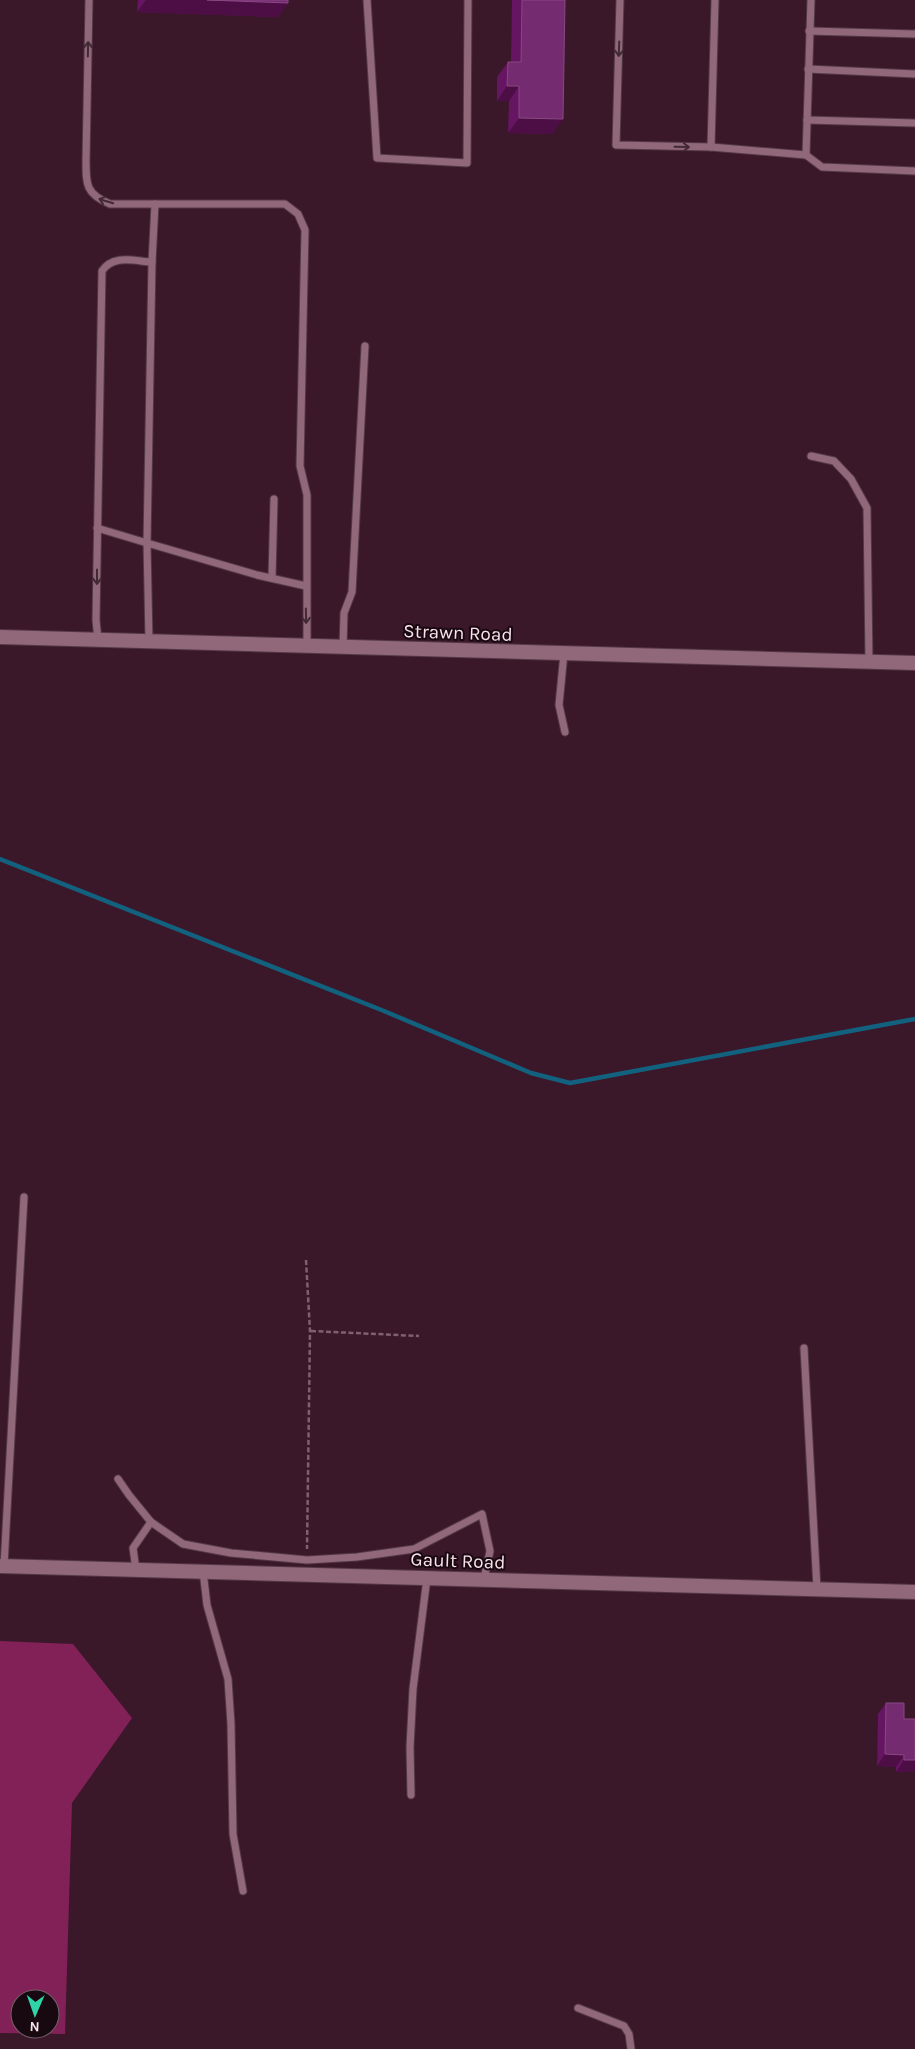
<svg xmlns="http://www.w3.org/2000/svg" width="915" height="2049" font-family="Karla,sans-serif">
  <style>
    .forest { fill: #822058; fill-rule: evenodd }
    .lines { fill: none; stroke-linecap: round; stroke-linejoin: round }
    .stream { stroke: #12617f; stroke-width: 4.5 }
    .lane-casing { stroke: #543846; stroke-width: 9 }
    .street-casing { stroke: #543846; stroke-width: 16 }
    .path { stroke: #7f606f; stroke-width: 2.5; stroke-dasharray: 5 2.5; stroke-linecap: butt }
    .lane { stroke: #91677a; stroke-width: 7 }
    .street { stroke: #91677a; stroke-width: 14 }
    .wall { fill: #651561 }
    .shaded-wall { fill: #4d0d45 }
    .building { fill: #752b70; stroke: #8a4884 }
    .oneway { stroke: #422a35 }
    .labels { text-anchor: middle; stroke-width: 4; stroke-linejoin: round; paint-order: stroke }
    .street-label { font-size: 19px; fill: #fae1ec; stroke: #180910 }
  </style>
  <rect width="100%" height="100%" fill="#3a1829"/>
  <path class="forest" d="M0,1641L73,1644L132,1718L72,1803L65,2034L0,2033ZM20,1999H50V2029H20Z"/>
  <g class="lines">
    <path class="stream" d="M0,859L384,1011L531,1073L570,1083L915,1019"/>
    <defs>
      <g id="lane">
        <path d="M89,0L86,161C86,185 86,194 110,204H285L298,214L305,230L300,466L307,495V646"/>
        <path d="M367,0L377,158L467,163L468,0"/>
        <path d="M620,0L616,145L711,147L806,155"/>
        <path d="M811,0L806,155L822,167L915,171"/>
        <path d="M809,31L915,34"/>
        <path d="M808,69L915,74"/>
        <path d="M807,120L915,123"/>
        <path d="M711,147L715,0"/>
        <path d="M811,456L834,461L851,479L867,508L869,662"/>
        <path d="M97,528L147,543L152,262"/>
        <path d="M272,578L274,499"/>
        <path d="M98,640L96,620L102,271C113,254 134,261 152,262L155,204"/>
        <path d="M149,641L147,543L257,575L306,586"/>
        <path d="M343,647L344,613L352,592L365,346"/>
        <path d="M564,653L559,705L565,732"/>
        <path d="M804,1348L817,1589"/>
        <path d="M118,1479L129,1495L151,1522L183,1544L231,1553L307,1560L357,1557L414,1549L482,1514L490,1551L484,1579"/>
        <path d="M4,1566L24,1197"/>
        <path d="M136,1570L133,1548L151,1522"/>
        <path d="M203,1571L207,1605L228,1679L231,1724L233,1834L243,1891"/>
        <path d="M411,1795L410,1747L413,1689L427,1578"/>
        <path d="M578,2008L624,2026L629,2034L631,2049"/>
      </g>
      <g id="street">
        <path d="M0,637L915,663"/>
        <path d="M0,1566L915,1592"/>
      </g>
    </defs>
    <use href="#lane" class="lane-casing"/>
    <use href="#street" class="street-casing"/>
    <g class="path">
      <path d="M306,1260L310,1331L307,1549"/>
      <path d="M311,1331L419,1336"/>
    </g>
    <use href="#lane" class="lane"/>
    <use href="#street" class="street"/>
  </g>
  <g class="wall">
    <path d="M138,0H288V3L278,17L137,12Z"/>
    <path d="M512,0H565L553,134L508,133L509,101H497V77L508,62H511Z"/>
    <path d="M886,1703L904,1719H915V1771L896,1772V1767L877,1766L878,1714Z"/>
  </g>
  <g class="shaded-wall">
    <path d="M146,0H207L288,3L278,17L137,12Z"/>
    <path d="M507,86H519L509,101H497Z"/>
    <path d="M519,118L563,119L553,134L508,133Z"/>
    <path d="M885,1754L904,1755L896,1767L877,1766Z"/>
    <path d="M904,1760H915V1771L896,1772Z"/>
  </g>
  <g class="building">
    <path d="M207,0H288V3Z"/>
    <path d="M522,0H565L563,119L519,118V86H507L508,62H521Z"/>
    <path d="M886,1703H904V1719H915V1760H904V1755L885,1754Z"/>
  </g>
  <defs><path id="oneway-shaft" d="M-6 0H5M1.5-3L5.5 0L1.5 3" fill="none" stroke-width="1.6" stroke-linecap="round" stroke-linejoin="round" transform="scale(1.25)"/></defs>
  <g class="oneway">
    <use href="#oneway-shaft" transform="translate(88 49) rotate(-89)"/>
    <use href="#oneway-shaft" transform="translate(619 49) rotate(92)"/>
    <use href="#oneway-shaft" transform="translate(682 147) rotate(1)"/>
    <use href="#oneway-shaft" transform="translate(106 201) rotate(-163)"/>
    <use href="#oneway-shaft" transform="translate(97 577) rotate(90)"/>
    <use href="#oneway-shaft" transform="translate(306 616) rotate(89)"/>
  </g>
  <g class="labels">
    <g class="street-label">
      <text transform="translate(458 632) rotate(2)" y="7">Strawn Road</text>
      <text transform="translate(458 1560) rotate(2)" y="7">Gault Road</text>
    </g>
  </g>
  <g transform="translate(35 2014) rotate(182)"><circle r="24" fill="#180910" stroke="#725f68"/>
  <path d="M0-4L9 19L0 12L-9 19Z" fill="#31d4a9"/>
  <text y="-8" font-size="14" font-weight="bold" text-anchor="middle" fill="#fae1ec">N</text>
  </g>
</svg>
